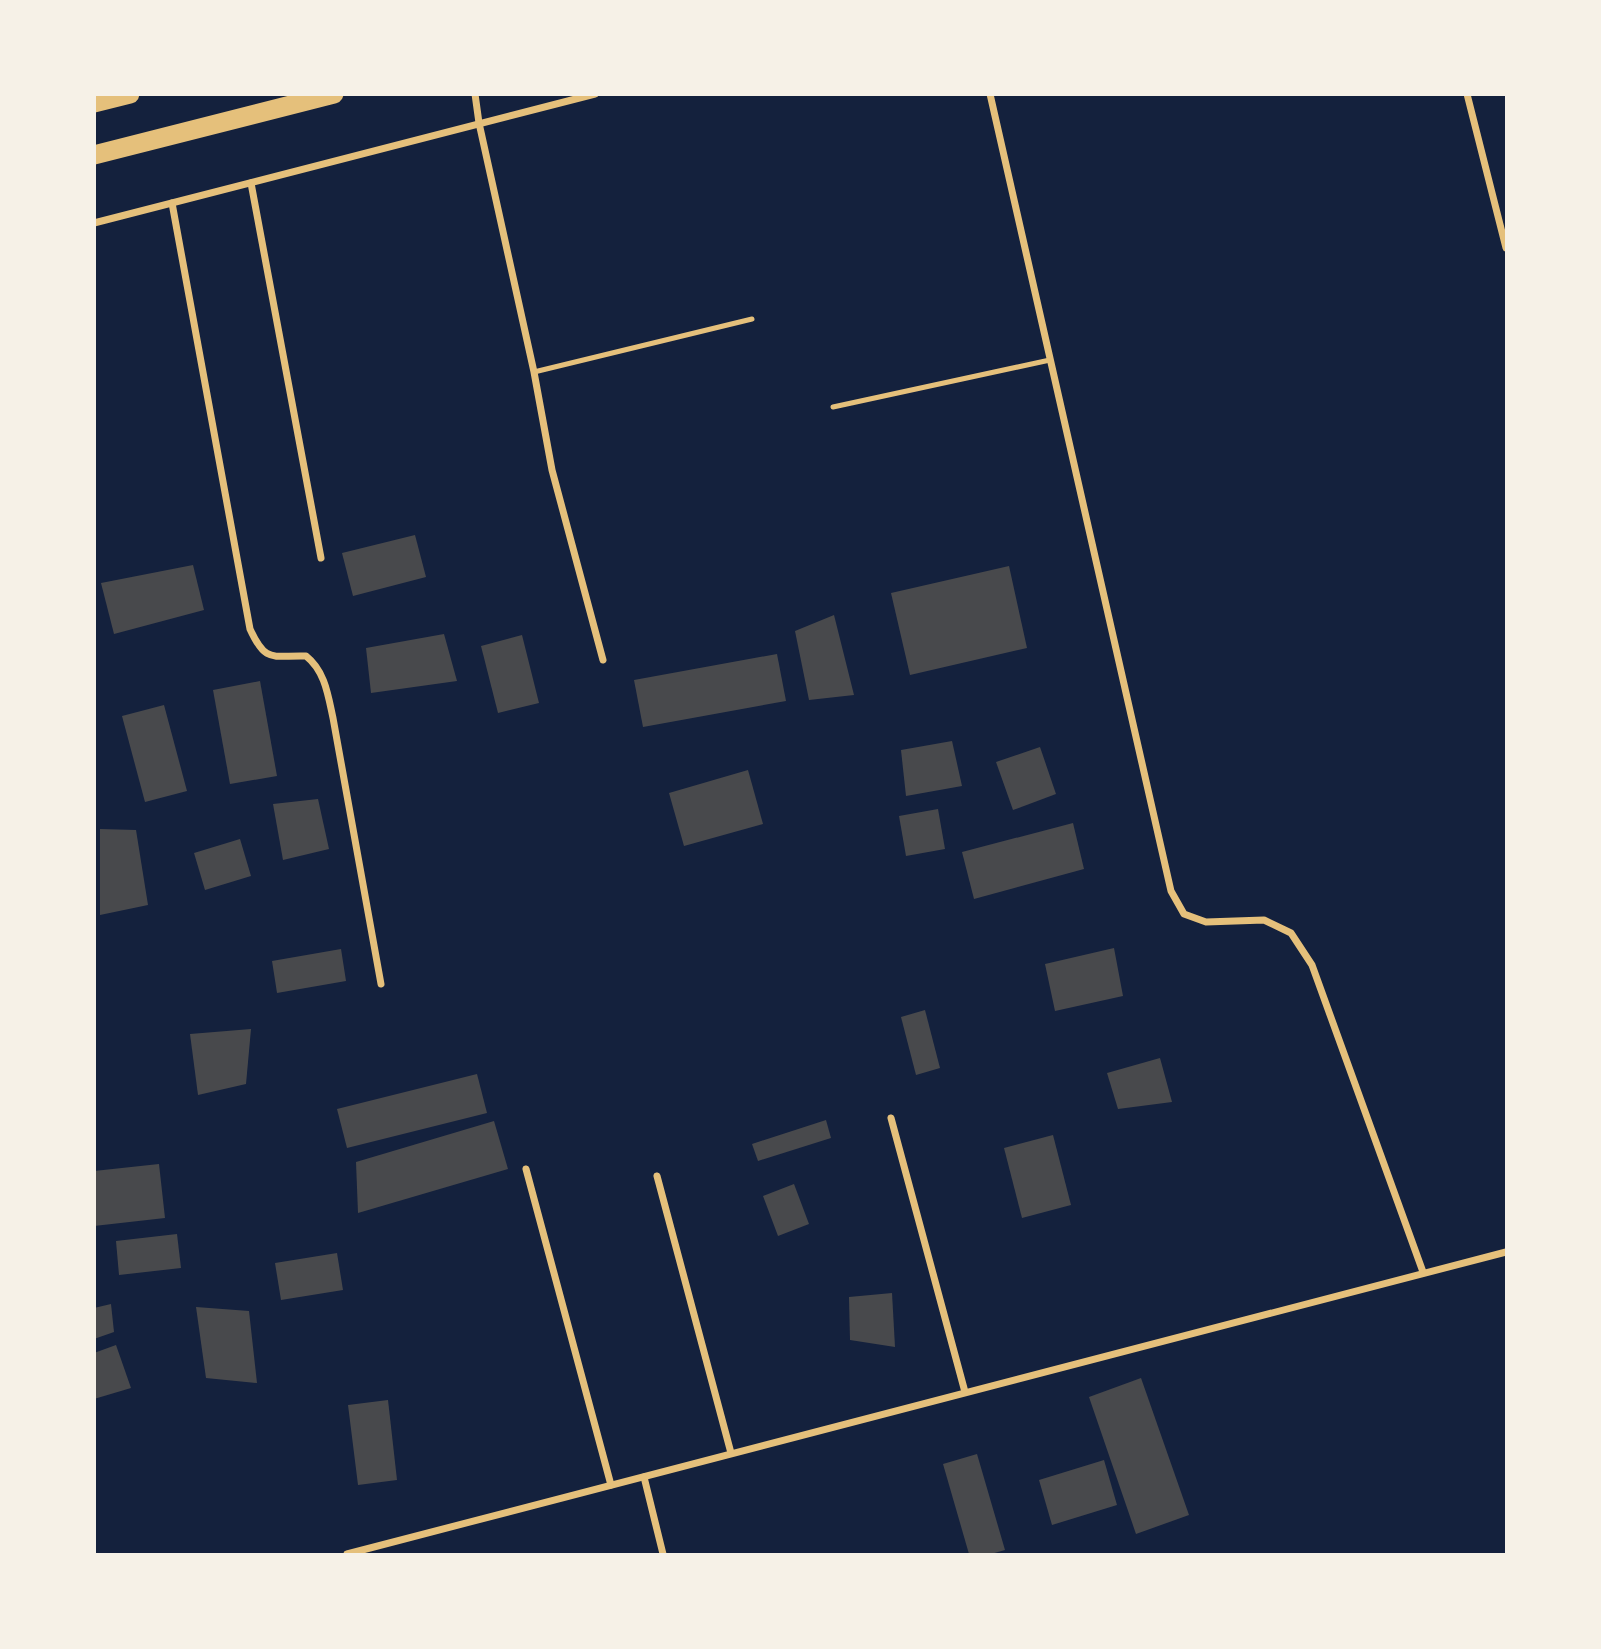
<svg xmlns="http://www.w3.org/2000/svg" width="1601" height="1649" viewBox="0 0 1601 1649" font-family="'PT Sans',sans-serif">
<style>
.building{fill:#48494c}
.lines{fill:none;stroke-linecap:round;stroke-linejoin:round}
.service{stroke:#e5c07b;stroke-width:5}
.minor{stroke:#e5c07b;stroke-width:7}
.trunk{stroke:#e5c07b;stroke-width:19}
</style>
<rect width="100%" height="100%" fill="#14213d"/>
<g class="building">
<polygon points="415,535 426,577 353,596 342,553"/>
<polygon points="193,565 204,610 114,634 101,583"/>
<polygon points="1009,566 1027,648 910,675 891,593"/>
<polygon points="834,615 854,695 809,700 795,631"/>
<polygon points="444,634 457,681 371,693 366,648"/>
<polygon points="522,635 539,703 498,713 481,646"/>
<polygon points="777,654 786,701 643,727 634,680"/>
<polygon points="260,681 277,776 230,784 213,690"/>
<polygon points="164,705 187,791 145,802 122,716"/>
<polygon points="952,741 962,786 906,796 901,750"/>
<polygon points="1040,747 1056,794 1013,810 996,762"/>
<polygon points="748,770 763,824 684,846 669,793"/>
<polygon points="318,799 329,849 283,860 273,804"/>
<polygon points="938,809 945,849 906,856 899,816"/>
<polygon points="1073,823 1084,869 974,899 962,852"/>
<polygon points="100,829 136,830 148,905 100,915"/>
<polygon points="240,839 251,876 205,890 194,853"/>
<polygon points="1114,948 1123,996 1055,1011 1045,964"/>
<polygon points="341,949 346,981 277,993 272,961"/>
<polygon points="925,1010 940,1068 916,1075 901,1017"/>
<polygon points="251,1029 246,1084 198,1095 190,1034"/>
<polygon points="1160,1058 1172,1102 1118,1109 1107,1073"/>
<polygon points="477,1074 487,1113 347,1148 337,1109"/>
<polygon points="826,1120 831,1138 758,1161 752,1144"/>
<polygon points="494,1121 508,1169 358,1213 356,1162"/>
<polygon points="1053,1135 1071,1205 1022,1218 1004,1148"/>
<polygon points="159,1164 165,1218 94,1226 94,1171"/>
<polygon points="794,1184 809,1224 778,1236 763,1196"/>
<polygon points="177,1234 181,1268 119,1275 116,1241"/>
<polygon points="337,1253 343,1290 281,1300 275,1263"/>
<polygon points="892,1293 895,1347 850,1340 849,1297"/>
<polygon points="111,1304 114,1332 94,1339 94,1308"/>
<polygon points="196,1307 249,1311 257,1383 206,1378"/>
<polygon points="116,1345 131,1388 94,1399 94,1353"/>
<polygon points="1141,1378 1189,1515 1136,1534 1089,1397"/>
<polygon points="388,1400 397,1480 358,1485 348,1405"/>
<polygon points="977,1454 1005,1550 991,1554 969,1554 943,1464"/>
<polygon points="1104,1460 1117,1505 1052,1525 1039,1480"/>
</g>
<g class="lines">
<g class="service">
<polyline points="534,372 752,319"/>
<polyline points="833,407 1050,360"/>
</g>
<g class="minor">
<polyline points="475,94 479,123 534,372 552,470 603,660"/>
<polyline points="990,94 1171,891 1184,914 1206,922 1264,920 1291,933 1312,965 1423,1272"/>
<polyline points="1467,94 1506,248"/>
<polyline points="251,183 321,558"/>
<path d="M172,203l78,426c16,35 22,26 56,27 19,15 22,39 27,62l48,266"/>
<polyline points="94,223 595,94"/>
<polyline points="891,1118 965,1392"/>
<polyline points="526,1169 611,1485"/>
<polyline points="657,1176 731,1453"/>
<polyline points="644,1477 663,1554"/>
<polyline points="347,1554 1506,1252"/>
</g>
<g class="trunk">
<polyline points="94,103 130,94"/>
<polyline points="94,155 334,94"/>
</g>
</g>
<rect width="1601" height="1649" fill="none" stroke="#f6f1e7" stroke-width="192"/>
</svg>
